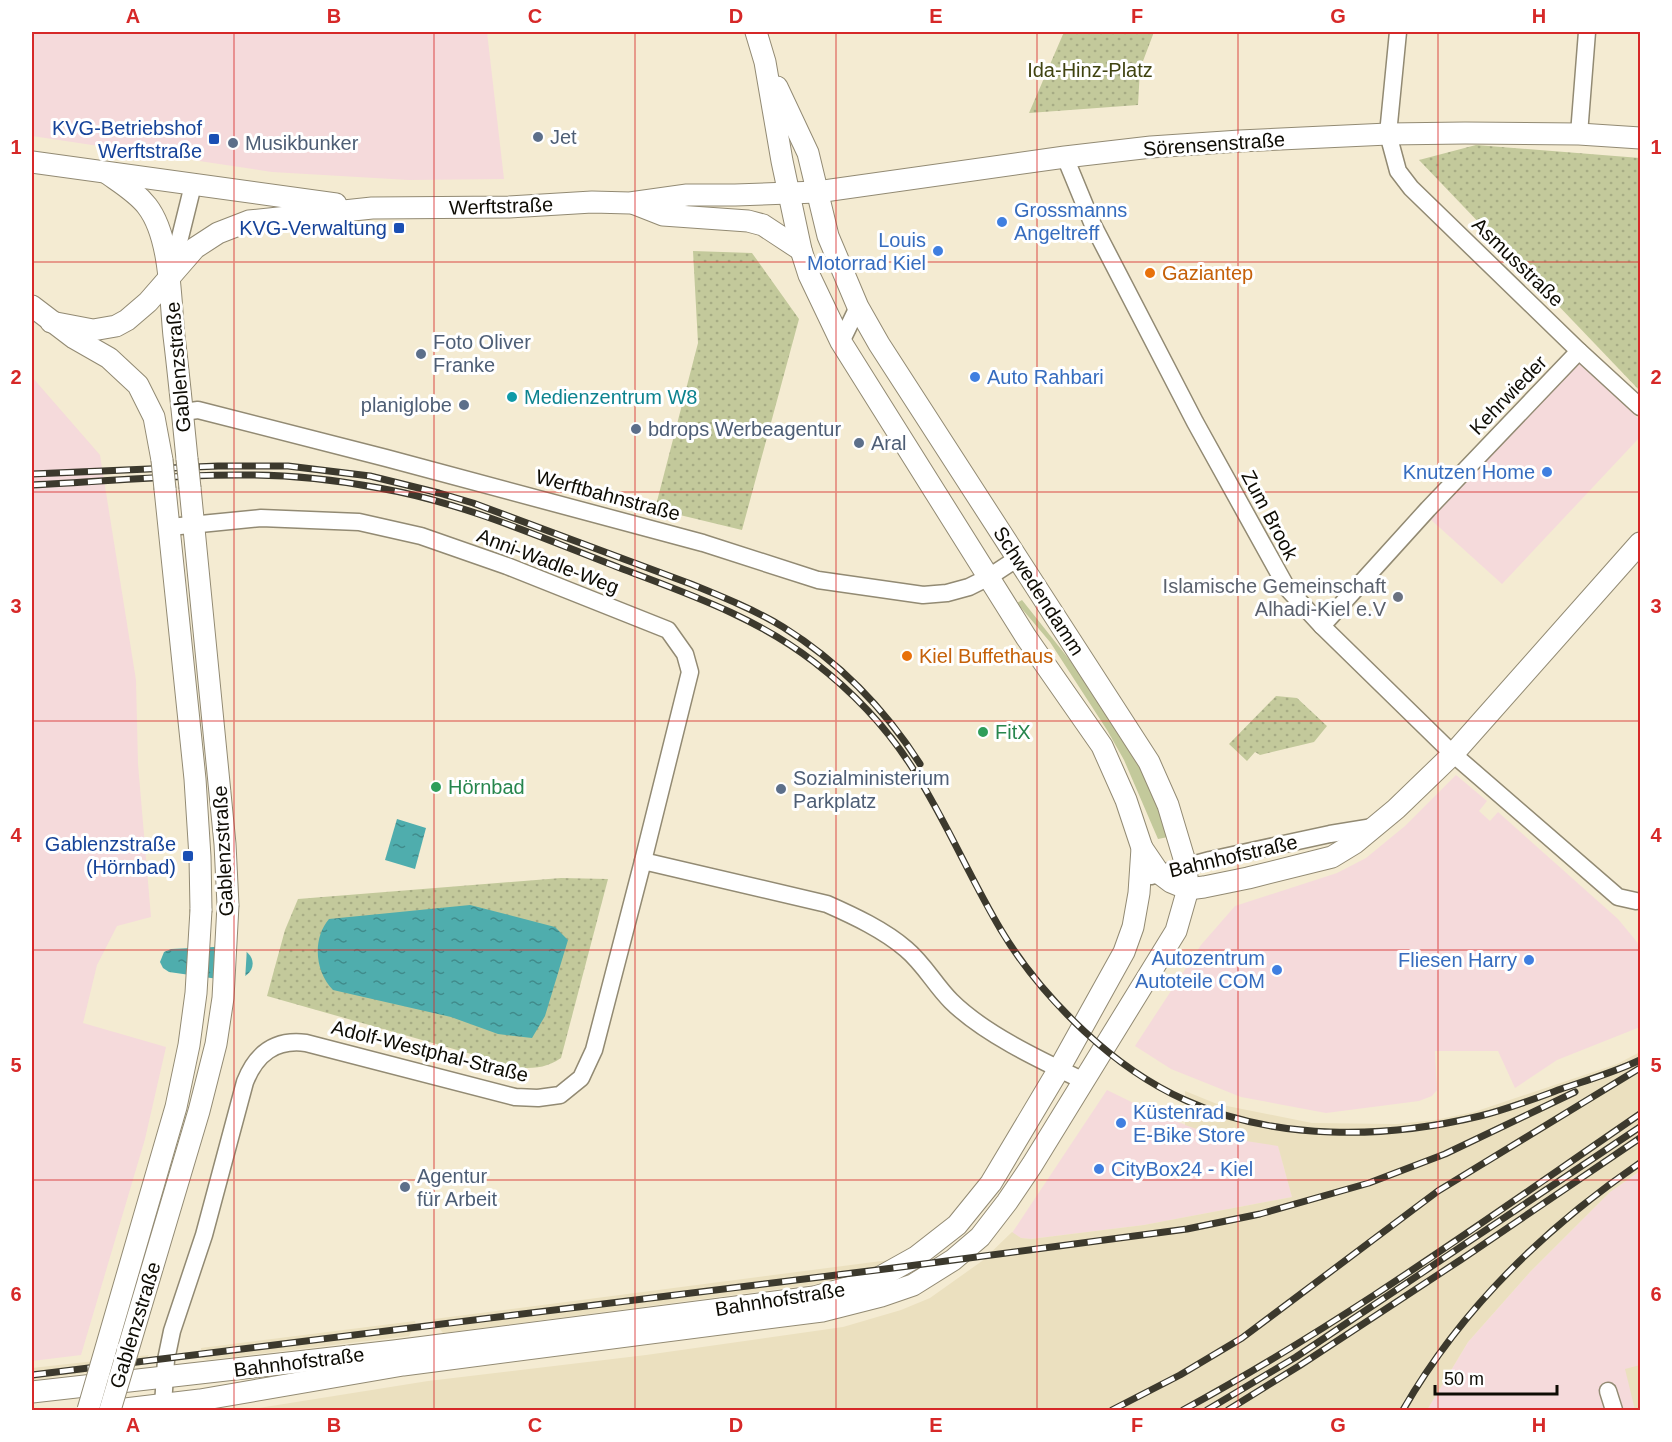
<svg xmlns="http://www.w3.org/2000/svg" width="1672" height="1442" viewBox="0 0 1672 1442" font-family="Helvetica,sans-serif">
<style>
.commercial{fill:#f5dadb}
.built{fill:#ebe0bf}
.grass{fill:#c3c99b}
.park{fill:url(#park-dots)}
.water{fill:url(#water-ripples)}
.pier{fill:#f4ebd2}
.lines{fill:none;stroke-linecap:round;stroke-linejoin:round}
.minor-casing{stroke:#928a73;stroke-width:19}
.major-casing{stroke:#928a73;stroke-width:23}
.minor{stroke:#fff;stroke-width:16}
.major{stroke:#fff;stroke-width:21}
.rail-casing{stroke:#3c392d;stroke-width:7}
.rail{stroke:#fff;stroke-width:4.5;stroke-dasharray:14;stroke-linecap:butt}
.major-bridge-casing{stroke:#928a73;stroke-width:23;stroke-linecap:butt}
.major-bridge{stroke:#fff;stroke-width:21}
.grid{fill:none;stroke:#d62828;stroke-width:1.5;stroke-opacity:0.55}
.service-dot{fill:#5c6f8a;stroke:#fff;stroke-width:2}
.transit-dot{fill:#1a4fb4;stroke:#fff;stroke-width:2}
.shop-dot{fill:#3f7fe0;stroke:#fff;stroke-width:2}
.food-dot{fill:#e8710a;stroke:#fff;stroke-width:2}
.culture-dot{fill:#0f9aa8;stroke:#fff;stroke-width:2}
.worship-dot{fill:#6b7280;stroke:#fff;stroke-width:2}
.leisure-dot{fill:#2e9e5b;stroke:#fff;stroke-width:2}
.labels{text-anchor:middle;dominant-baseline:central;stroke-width:6;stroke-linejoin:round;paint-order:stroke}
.park-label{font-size:20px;fill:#404411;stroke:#fff}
.transit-label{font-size:20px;fill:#164399;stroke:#fff;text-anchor:end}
.service-label{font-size:20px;fill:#4e5e75;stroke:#fff;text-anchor:start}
.street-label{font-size:20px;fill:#0e0c04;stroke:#fff}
.shop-label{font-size:20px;fill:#366cbe;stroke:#fff;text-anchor:start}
.food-label{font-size:20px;fill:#c56008;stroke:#fff;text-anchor:start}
.culture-label{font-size:20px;fill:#0d838f;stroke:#fff;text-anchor:start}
.worship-label{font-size:20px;fill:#5b616d;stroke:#fff;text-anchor:end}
.leisure-label{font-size:20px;fill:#27864d;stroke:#fff;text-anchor:start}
.neatline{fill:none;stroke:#d62828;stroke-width:2}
.grid-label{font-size:20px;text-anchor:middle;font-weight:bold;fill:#d62828}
</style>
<defs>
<pattern id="park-dots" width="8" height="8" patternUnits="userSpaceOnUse" patternTransform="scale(1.5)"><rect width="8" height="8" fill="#c3c99b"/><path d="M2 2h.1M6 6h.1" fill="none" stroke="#a6ab84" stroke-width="1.8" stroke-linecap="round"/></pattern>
<pattern id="water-ripples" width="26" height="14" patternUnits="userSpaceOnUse" patternTransform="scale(1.5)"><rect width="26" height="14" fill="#4fadad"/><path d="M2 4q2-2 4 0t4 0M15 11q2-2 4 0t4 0" fill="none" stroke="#408b8b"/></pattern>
</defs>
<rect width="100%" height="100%" fill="#f4ebd2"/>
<g class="commercial">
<polygon points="32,32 487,32 504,179 409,180 272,172 32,136"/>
<polygon points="1577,360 1640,420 1640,437 1502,584 1429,518"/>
<polygon points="32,377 100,455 136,680 138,764 151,917 117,926 97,965 83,1023 166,1047 145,1139 81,1355 32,1361"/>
<polygon points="1456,775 1487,801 1479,811 1490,821 1498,812 1618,919 1637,942 1640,950 1640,1027 1557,1060 1515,1088 1498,1051 1435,1051 1437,1090 1432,1096 1419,1101 1326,1113 1241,1097 1171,1069 1135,1046 1201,945 1235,906 1337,873 1366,858 1405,826"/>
<polygon points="1107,1090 1158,1115 1220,1137 1278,1145 1292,1197 1144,1225 1031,1239 1021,1238 1012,1233"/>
<polygon points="1640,1171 1640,1410 1427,1410 1468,1342 1530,1272 1610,1192"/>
</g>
<g class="built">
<polygon points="1640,1052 1640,1171 1610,1192 1530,1272 1468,1342 1427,1410 246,1410 428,1381 646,1355 843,1327 901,1310 930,1298 982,1261 1012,1232 1021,1238 1031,1239 1144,1225 1292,1197 1278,1146 1220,1137 1185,1125 1185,1091 1217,1104 1312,1123 1397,1124 1435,1120 1474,1112 1617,1064"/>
<polygon points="897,1259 878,1270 826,1283 443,1333 434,1321 434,1319"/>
<polygon points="415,1321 417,1331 411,1332 409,1336 207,1360 202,1358 201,1348"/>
<polygon points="149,1355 144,1363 139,1366 32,1380 32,1368"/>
<polygon points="1640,1365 1640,1410 1635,1410 1625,1369"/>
</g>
<polygon class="grass" points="1022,600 1072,663 1145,776 1155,796 1168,837 1158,839 1124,760 1107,730 1050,642 1017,603"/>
<g class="park">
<polygon points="1064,32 1154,32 1140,69 1138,105 1029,113"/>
<polygon points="1476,145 1640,158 1640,391 1419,160"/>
<polygon points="693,251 752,253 799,319 742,530 655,509 698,343"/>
<polygon points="1276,696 1297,698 1327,726 1314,742 1260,755 1255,752 1247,761 1229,744"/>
<path d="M561,878l47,1 -47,179c-13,9 -23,10 -40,10l-254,-72 18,-66 13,-31z"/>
</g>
<g class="water">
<polygon points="397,819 426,828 415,869 385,860"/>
<path d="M470,905l85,22 13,13 -23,76 -13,22 -34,-4 -47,-17 -118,-27c-18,-18 -21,-51 -4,-71z"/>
<path d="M235,946c25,7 23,31 -3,35l-63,-9 -6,-4 -3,-6 4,-10 7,-3z"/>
</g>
<polygon class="pier" points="235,943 247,947 245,981 233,984 213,981 216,944"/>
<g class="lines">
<defs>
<g id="minor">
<polyline points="1398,32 1388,134 1398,171 1411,188 1579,351 1640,407"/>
<polyline points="1579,134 1587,32"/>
<polyline points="1065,157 1093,225 1195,422 1287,588 1322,626 1453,754 1618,897 1636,901"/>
<polyline points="171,274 193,185"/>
<polyline points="841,342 858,307"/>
<polyline points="183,412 198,410 386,458 703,543 818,580 923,595 947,593 969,587 989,577 1018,558"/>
<polyline points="170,527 261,518 359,522 421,536 507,566 668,630 685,654 690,672 643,861"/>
<polyline points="1322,626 1428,509 1579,351"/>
<polyline points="1151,876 1210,860 1330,834 1373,827"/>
<polyline points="1608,1391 1614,1410"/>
<path d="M163,1405l3,-45 6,-29 32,-96 41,-153c11,-28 30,-43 61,-39l209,54 23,1 22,-3 21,-17 13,-28 49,-189 184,43c27,12 57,26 79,45 18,15 29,36 45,52 33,33 91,60 133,80"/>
</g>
<g id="major">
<polyline points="32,162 336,204"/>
<path d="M108,174c14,10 29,19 39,32 24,31 23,92 27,130 5,41 9,82 13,123"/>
<polyline points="635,204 663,215 748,221 763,225 801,250"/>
<polyline points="32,306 74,338 109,358 138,385 154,417 162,460"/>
<polyline points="51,322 93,330 116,326 127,320 148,302 195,248 218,233 249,221 372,208 509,207 592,202 630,203 687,195 735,195 817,192 1065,157 1151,147 1240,141 1388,134 1465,133 1579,134 1640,138"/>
<polyline points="190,488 225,844 228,905"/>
<polyline points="165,489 195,779 200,857 201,910"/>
<polyline points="1142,848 1159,873 1171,882 1188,889 1204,887 1248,878 1332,857 1355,843 1396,809 1453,754 1640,543"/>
<polyline points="32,1392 394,1351 814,1297 873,1281 916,1257 957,1225 991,1183 1059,1069 1124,952 1133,927 1139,893 1142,848 1126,800 1102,746 1026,637 841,342 809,275 801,250 782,161 765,62 756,32"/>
<polyline points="117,1410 200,1400 403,1365 822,1311 881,1296 913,1285 953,1260 980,1237 1007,1202 1032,1165 1176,931 1188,889 1186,865 1168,805 1149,762 879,344 858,307 828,236 808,153 777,87"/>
</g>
</defs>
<use href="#minor" class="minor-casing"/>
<use href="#major" class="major-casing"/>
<use href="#minor" class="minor"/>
<use href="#major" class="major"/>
<defs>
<g id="rail">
<path d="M32,474l186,-8h70l82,10 69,17 34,10 218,81c32,13 64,26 92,43 56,35 102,82 137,137"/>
<path d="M32,485c71,-3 144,-11 216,-10 44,0 88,5 131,13 83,14 163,50 241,80 68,26 136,49 194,94 39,30 75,68 101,110 32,51 55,106 86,158 22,37 51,71 83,101 30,28 63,52 101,69 90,41 200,39 295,16 28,-7 54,-17 81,-27 27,-9 54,-17 79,-29"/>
<polyline points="32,1375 901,1267 1187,1229 1260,1214 1369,1183 1445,1154 1575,1092"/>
<polyline points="1112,1410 1180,1375 1242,1338 1438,1191 1640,1068"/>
<path d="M1183,1410c159,-86 308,-194 457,-296"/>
<polyline points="1207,1410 1296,1357 1640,1127"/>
<polyline points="1228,1410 1299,1366 1462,1259 1640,1138"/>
<path d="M1403,1410c58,-101 142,-182 237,-247"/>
</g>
</defs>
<use href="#rail" class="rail-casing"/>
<use href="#rail" class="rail"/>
<defs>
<g id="major-bridge">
<polyline points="187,459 190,488"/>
<polyline points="162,460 165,489"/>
<polyline points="88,1410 176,1107 189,1045 196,993 201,910"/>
<polyline points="110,1410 199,1111 216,1044 223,998 228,905"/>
</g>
</defs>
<use href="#major-bridge" class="major-bridge-casing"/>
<use href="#major-bridge" class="major-bridge"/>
</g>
<path class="grid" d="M234,32v1378M434,32v1378M635,32v1378M836,32v1378M1037,32v1378M1238,32v1378M1438,32v1378M32,262h1608M32,492h1608M32,721h1608M32,950h1608M32,1180h1608"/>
<g class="service-dot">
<circle cx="538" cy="137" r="6"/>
<circle cx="233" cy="143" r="6"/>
<circle cx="421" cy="354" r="6"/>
<circle cx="464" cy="405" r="6"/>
<circle cx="636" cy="429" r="6"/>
<circle cx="859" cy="443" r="6"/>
<circle cx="781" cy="789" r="6"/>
<circle cx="405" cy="1187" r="6"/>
</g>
<g class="transit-dot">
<rect x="208" y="133" width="12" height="12" rx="3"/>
<rect x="393" y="222" width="12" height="12" rx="3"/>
<rect x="182" y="850" width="12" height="12" rx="3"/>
</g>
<g class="shop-dot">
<circle cx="1002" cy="222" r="6"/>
<circle cx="938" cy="251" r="6"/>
<circle cx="975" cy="377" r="6"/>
<circle cx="1547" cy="472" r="6"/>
<circle cx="1529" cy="960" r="6"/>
<circle cx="1277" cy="970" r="6"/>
<circle cx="1121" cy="1123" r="6"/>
<circle cx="1099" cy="1169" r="6"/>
</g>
<g class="food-dot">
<circle cx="1150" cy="273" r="6"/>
<circle cx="907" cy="656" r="6"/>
</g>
<circle class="culture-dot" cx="512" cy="397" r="6"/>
<circle class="worship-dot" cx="1398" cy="597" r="6"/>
<g class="leisure-dot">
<circle cx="983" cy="732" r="6"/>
<circle cx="436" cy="787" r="6"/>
</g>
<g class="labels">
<g class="park-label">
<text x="1090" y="70">Ida-Hinz-Platz</text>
</g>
<g class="transit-label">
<text x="202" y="128">KVG-Betriebshof<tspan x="202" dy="23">Werftstraße</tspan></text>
<text x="387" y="228">KVG-Verwaltung</text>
<text x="176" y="844">Gablenzstraße<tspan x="176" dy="23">(Hörnbad)</tspan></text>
</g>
<g class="service-label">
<text x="550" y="137">Jet</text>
<text x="245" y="143">Musikbunker</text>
<text x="433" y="342">Foto Oliver<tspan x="433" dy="23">Franke</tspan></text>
<text x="452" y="405" text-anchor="end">planiglobe</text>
<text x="648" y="429">bdrops Werbeagentur</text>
<text x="871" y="443">Aral</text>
<text x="793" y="778">Sozialministerium<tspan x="793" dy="23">Parkplatz</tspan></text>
<text x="417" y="1176">Agentur<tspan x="417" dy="23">für Arbeit</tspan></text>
</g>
<g class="street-label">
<text transform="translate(1214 144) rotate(-4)">Sörensenstraße</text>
<text transform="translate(501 206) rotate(-2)">Werftstraße</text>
<text transform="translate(1518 262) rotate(44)">Asmusstraße</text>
<text transform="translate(178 367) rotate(-95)">Gablenzstraße</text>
<text transform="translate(1508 395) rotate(-46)">Kehrwieder</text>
<text transform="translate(608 495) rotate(15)">Werftbahnstraße</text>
<text transform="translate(1270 515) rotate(62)">Zum Brook</text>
<text transform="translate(548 561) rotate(21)">Anni-Wadle-Weg</text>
<text transform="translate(1039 591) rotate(57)">Schwedendamm</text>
<text transform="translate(223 851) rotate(-93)">Gablenzstraße</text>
<text transform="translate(1233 856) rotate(-13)">Bahnhofstraße</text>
<text transform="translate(430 1051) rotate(14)">Adolf-Westphal-Straße</text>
<text transform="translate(780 1299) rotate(-9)">Bahnhofstraße</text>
<text transform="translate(135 1325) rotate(-73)">Gablenzstraße</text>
<text transform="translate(299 1362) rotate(-7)">Bahnhofstraße</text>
</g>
<g class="shop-label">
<text x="1014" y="210">Grossmanns<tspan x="1014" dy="23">Angeltreff</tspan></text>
<text x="926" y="240" text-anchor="end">Louis<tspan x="926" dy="23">Motorrad Kiel</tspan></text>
<text x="987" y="377">Auto Rahbari</text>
<text x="1535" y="472" text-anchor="end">Knutzen Home</text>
<text x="1265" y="958" text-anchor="end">Autozentrum<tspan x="1265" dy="23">Autoteile COM</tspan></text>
<text x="1517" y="960" text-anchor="end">Fliesen Harry</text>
<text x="1133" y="1112">Küstenrad<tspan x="1133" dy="23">E-Bike Store</tspan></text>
<text x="1111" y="1169">CityBox24 - Kiel</text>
</g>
<g class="food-label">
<text x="1162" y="273">Gaziantep</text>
<text x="919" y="656">Kiel Buffethaus</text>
</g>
<g class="culture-label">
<text x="524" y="397">Medienzentrum W8</text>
</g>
<g class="worship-label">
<text x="1386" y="586">Islamische Gemeinschaft<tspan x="1386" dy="23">Alhadi-Kiel e.V</tspan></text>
</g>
<g class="leisure-label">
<text x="995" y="732">FitX</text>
<text x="448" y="787">Hörnbad</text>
</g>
</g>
<rect width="1672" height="1442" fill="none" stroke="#ffffff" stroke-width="66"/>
<path d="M1435 1385v9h122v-9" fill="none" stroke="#0e0c04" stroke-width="3"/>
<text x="1444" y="1385" font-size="18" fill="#0e0c04" stroke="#ffffff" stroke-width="4.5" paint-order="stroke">50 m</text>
<rect x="33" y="33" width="1606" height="1376" class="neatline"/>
<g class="grid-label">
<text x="133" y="23">A</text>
<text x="334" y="23">B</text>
<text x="535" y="23">C</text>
<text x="736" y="23">D</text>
<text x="936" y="23">E</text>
<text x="1137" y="23">F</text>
<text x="1338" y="23">G</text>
<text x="1539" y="23">H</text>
<text x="16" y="154">1</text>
<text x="1656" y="154">1</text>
<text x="16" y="384">2</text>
<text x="1656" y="384">2</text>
<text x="16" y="613">3</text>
<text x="1656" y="613">3</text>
<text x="16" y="842">4</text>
<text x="1656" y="842">4</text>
<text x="16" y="1072">5</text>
<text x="1656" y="1072">5</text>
<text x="16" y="1301">6</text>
<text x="1656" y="1301">6</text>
<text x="133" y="1432">A</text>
<text x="334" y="1432">B</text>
<text x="535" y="1432">C</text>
<text x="736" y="1432">D</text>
<text x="936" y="1432">E</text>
<text x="1137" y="1432">F</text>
<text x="1338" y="1432">G</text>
<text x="1539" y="1432">H</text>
</g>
</svg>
